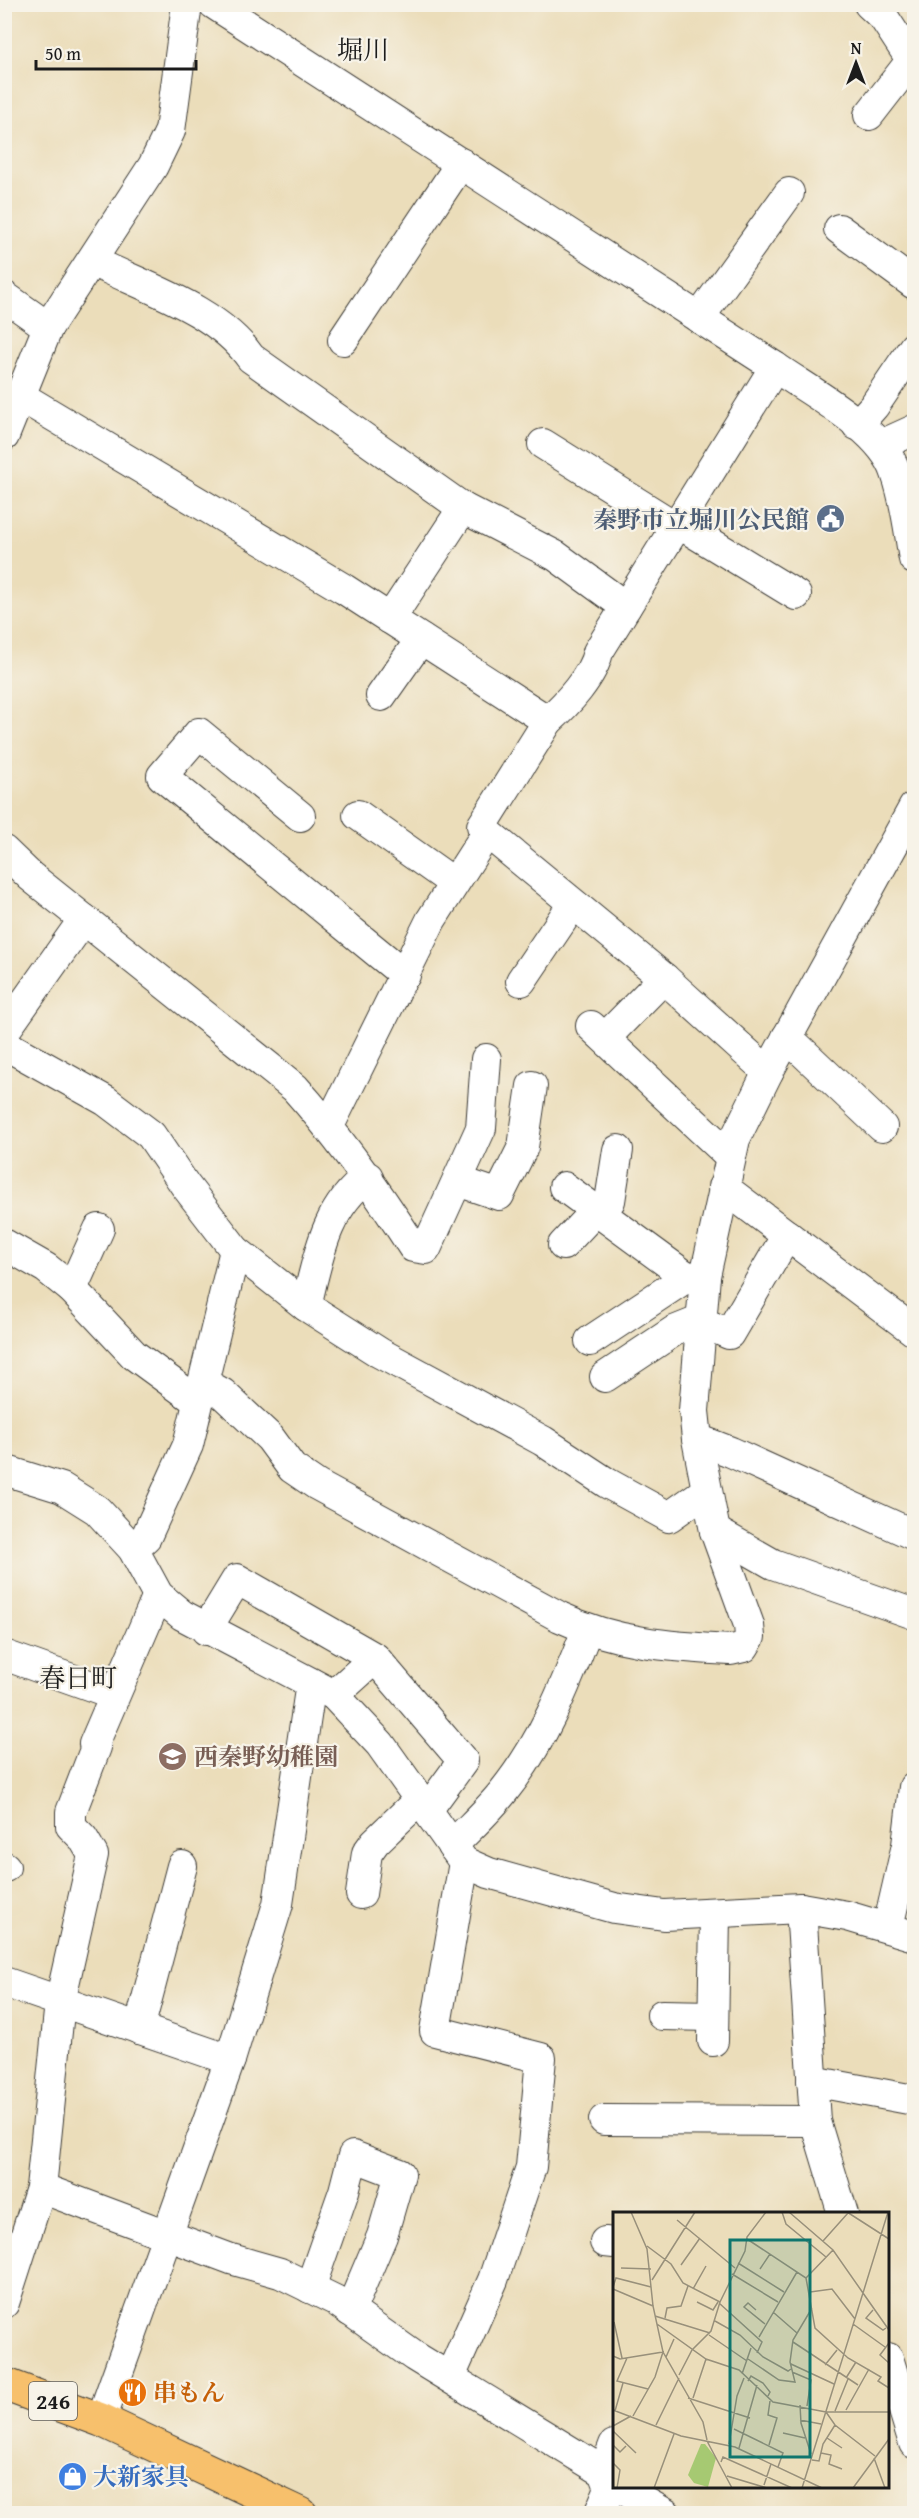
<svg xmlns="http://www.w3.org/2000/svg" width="919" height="2518" viewBox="0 0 919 2518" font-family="'Gentium Book Plus','Noto Serif JP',serif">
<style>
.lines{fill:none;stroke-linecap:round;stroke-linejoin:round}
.minor-casing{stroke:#3b3934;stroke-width:32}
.highway-casing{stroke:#3b3934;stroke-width:35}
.minor{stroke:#fff;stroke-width:30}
.highway{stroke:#f7c06c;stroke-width:33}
.labels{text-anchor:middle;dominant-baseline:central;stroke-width:4.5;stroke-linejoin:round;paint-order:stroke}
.shield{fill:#f7f3e8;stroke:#5e5c59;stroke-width:1.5}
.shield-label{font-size:22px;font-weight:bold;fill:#1c1c1c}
.service-label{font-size:24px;font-weight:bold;fill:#4e5e75;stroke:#f7f3e8;text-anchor:end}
.education-label{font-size:24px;font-weight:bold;fill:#785e54;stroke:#f7f3e8;text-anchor:start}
.food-label{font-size:24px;font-weight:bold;fill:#c56008;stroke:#f7f3e8;text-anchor:start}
.shop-label{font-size:24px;font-weight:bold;fill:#366cbe;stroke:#f7f3e8;text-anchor:start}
.neighbourhood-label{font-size:26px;fill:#1c1c1c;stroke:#f7f3e8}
.inset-road{fill:none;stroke:#98907b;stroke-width:1.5}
.view{fill:#0f766e;fill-opacity:0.15;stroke:#0f766e;stroke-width:3}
.inset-edge{fill:none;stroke:#1c1c1c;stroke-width:3}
</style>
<rect width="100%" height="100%" fill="#f7f3e8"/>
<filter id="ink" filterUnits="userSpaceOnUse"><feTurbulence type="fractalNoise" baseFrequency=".0167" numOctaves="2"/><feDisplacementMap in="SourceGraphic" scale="12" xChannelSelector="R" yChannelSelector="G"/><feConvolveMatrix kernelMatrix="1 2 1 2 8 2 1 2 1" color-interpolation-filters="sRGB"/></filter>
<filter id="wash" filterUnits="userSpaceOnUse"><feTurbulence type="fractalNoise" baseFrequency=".008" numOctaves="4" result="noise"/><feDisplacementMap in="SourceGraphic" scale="24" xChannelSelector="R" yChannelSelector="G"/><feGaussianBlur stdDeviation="1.35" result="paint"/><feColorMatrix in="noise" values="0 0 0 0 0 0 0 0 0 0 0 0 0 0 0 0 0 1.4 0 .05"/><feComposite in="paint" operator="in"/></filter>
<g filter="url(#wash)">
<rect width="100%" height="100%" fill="#ebddba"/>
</g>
<g filter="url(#ink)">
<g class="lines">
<defs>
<g id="minor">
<path d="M214,4l561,363c37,26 107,62 121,106 10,27 13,58 18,86"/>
<polyline points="869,4 884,18 914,64"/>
<polyline points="869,115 911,61"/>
<polyline points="839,229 914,284"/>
<path d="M92,261c52,26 125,48 159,97l212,150 93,48 70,51"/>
<polyline points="4,296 48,327"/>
<polyline points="699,318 789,193"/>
<polyline points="343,340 461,163"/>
<polyline points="20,396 344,589 548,721"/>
<polyline points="857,425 874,406 914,347"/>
<polyline points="4,436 48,327 153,166 170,131 187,4"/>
<polyline points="543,444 676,527"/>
<polyline points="881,445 914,430"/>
<polyline points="678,523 796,595"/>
<polyline points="390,619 463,508"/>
<polyline points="381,696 421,639"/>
<polyline points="358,815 454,883"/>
<polyline points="300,816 199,733 162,776 405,975"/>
<path d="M4,851l26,25 265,212c45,50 82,103 118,159l13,2 55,-121 5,-69"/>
<polyline points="521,981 573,904"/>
<polyline points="591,1026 730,1156"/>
<polyline points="4,1032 84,919"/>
<polyline points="787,1037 882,1127"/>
<polyline points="605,1038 664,978"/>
<polyline points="4,1044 106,1101 151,1135 185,1185 235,1250 306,1306 380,1353 543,1441 607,1483 669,1517 706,1491"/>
<path d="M768,1072l-104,-94 -175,-144 -7,-8 66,-105c19,-17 45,-45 50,-69l177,-285"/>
<polyline points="329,1126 431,920 479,845 489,834"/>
<polyline points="458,1181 499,1195 523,1147 532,1086"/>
<polyline points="564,1187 687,1277"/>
<polyline points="723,1187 914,1331"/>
<polyline points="600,1213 610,1201 618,1150"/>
<polyline points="4,1244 46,1268 72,1289 134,1355 197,1401"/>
<polyline points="563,1245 596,1210"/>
<polyline points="72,1289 99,1229"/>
<path d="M306,1306c12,-48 19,-98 62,-129"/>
<polyline points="590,1341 687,1277 705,1276"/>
<polyline points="605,1377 674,1331 699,1321 729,1334 787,1235"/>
<path d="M204,1383l18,10 48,45 22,30 25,17 243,132c55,26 111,30 171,33l13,-3 6,-10 -1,-12 -34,-94 -18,-92 -3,-28 11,-135 30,-137 33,-67 146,-265"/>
<polyline points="697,1439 731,1452 914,1535"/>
<polyline points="4,1470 62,1488 97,1510 133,1549 158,1595 182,1615 334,1695 380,1744 464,1862 489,1873 614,1908 664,1915 801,1908 847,1916 914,1936"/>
<polyline points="715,1531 773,1564 914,1614"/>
<polyline points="133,1549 146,1537 188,1445 235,1250"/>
<polyline points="206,1630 237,1579 375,1658 463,1761 428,1809"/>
<polyline points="4,1655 114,1694"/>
<polyline points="334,1695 375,1658"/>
<path d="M452,1846c17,-18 36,-35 51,-54 39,-48 62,-105 84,-162"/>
<polyline points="4,1867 5,1867"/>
<polyline points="361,1894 367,1853 375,1842 420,1799"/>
<polyline points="801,1908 815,2121 843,2214"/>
<polyline points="888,1927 907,1845 914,1787"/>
<polyline points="4,1982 230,2060"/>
<polyline points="662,2015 713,2016"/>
<polyline points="139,2029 182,1866"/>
<polyline points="713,2041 715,1913"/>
<polyline points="812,2081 914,2100"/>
<polyline points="604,2120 815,2121"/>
<polyline points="41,2188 231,2259 280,2273 335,2300 414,2356 604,2472 610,2488 599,2514"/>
<polyline points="605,2242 614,2243"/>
<polyline points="310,2288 344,2191 353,2156 400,2174 382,2236 350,2311"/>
<polyline points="4,2303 41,2188 60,2002 93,1855 83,1838 71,1826 71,1812 96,1747 94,1744 158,1595"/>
<polyline points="888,2358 914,2443"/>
<polyline points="450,2377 493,2280 531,2167 541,2058 435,2031 464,1862"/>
<polyline points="101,2420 230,2060 278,1904 311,1683"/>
<polyline points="604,2472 614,2445"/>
<polyline points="617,2486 666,2514"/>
</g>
<polyline id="highway" points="4,2384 101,2420 301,2514"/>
</defs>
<use href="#minor" class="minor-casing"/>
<use href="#highway" class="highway-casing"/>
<use href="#minor" class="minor"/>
<use href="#highway" class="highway"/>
</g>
</g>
<defs>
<symbol id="civic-disc" viewBox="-11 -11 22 22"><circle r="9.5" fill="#5c6f8a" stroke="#f7f3e8"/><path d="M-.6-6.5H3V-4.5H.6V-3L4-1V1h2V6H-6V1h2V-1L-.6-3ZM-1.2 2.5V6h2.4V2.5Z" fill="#fff"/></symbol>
<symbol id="school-disc" viewBox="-11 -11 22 22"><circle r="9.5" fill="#8d6e63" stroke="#f7f3e8"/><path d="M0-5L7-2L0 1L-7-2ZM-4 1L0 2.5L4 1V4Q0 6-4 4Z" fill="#fff"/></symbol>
<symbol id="restaurant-disc" viewBox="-11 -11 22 22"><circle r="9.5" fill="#e8710a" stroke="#f7f3e8"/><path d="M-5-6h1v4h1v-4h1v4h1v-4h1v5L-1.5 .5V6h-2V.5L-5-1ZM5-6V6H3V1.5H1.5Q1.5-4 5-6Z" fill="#fff"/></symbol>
<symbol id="shop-disc" viewBox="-11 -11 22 22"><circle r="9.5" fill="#3f7fe0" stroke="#f7f3e8"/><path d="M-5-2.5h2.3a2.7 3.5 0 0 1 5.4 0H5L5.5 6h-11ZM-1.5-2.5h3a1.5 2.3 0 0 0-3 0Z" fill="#fff"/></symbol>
</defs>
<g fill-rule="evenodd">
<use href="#civic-disc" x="814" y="502" width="33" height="33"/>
<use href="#school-disc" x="156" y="1740" width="33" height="33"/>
<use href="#restaurant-disc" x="116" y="2376" width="33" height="33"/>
<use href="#shop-disc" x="56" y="2460" width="33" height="33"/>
</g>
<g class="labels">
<rect class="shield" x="29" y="2382" width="48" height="38" rx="4.5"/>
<g class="shield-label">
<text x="53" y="2401">246</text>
</g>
<g class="service-label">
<text x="809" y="519">秦野市立堀川公民館</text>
</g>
<g class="education-label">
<text x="194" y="1756">西秦野幼稚園</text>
</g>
<g class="food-label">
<text x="153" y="2392">串もん</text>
</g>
<g class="shop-label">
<text x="93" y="2476">大新家具</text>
</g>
<g class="neighbourhood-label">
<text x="363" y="49">堀川</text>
<text x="78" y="1677">春日町</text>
</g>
</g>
<g transform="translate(613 2212)">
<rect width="276" height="276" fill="#ebddba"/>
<path d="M88,232h4l11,14 -8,29 -14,-4 -6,-8z" fill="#a6c972"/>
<path class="inset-road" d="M18,0l16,37 6,57 10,46 40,70 4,18M169,0l4,12 40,33M176,0l44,38 30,43 -61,195M234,0l42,27M275,0l-25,81 26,37M64,8l58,48M134,27l59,39 9,50 33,30 33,19 -3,4 11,7M210,29l25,-28M34,34l24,18 12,19 37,19M125,51l46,29M68,53l19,-27M8,56l30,1M147,57l10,-15M119,62l46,28M193,66l27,-28M39,68l43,-68M0,75l3,-9 35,9M0,77l40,17M80,77l13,-23M197,80l22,-3 23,30M84,90l16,8 5,-8M106,91l43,39 -5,11M143,98l-8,-7 -4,4 21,17M260,98l-7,8 17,12 3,-2M160,100l24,21M42,104l55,17M52,106l2,-10 14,-2 7,-20M102,109l25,14 23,22 25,14 3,-2M1,110l8,36M44,112l49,35 33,11 34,32 53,10h63M240,112l32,23M96,123l38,26M146,125l38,-65M180,130l65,43M276,131l-9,12 9,8M0,144l7,3 43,-7 -8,25 -22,39M53,145l8,-18M14,146l-10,23 31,8M135,147l31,21 16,2 -5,-20 3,-22 19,-32M178,152l43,20M212,153l12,-15M179,160l19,8 -4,26M129,162l9,-26M66,163l13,-25 19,-19 9,-29 25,-51 2,-14 19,-25M233,166l10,-16M135,169l3,-5 12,7 7,9 -2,4M75,186l62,20M80,186l13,-39M187,193l1,18 10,31M0,198l68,26 54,11 87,41M233,198l23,-41M2,199l8,-28M222,199l13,-32M213,200l9,13 40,31M187,208l21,4M43,213l23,-47M0,214l18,-10M121,217l49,24 -5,14M0,219l23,22M170,221l22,5M214,226l15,10M94,229l25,47M116,232l8,-48 7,-18M0,233l7,7 6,-6M156,233l8,-27 -9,-3 2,-14M126,236l18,-63M208,241l10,2 -2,9 13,5M261,246l11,30M199,248l7,1 4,-17 12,-19M108,250l2,-5 69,31M0,251l7,7 -3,18M114,264l40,12M151,273l7,-21M41,276l20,-54M240,276l36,-49"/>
<path class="view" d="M117,28h80v217h-80z"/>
<rect width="276" height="276" class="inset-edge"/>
</g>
<rect width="919" height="2518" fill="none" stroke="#f7f3e8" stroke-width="24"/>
<g transform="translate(856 63)" stroke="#f7f3e8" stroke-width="4.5" paint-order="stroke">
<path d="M0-4.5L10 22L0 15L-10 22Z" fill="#1c1c1c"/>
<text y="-9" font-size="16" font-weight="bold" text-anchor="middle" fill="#1c1c1c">N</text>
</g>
<path d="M36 60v9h160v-9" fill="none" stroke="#1c1c1c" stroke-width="3"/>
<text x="45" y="60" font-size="18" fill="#1c1c1c" stroke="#f7f3e8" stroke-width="4.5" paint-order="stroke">50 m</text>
</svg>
